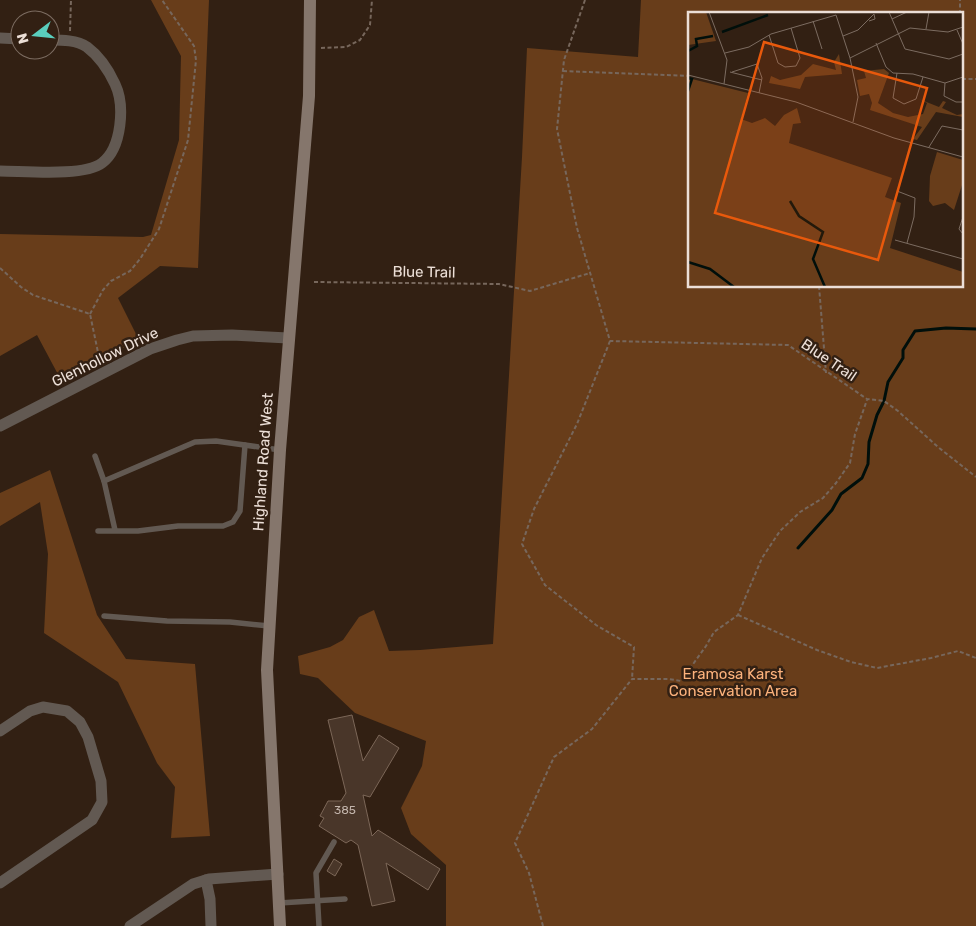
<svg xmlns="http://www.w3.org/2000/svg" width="976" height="926" viewBox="0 0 976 926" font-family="Rubik,sans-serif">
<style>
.green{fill:#683d1a;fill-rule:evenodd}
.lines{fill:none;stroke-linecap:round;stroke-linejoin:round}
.stream{stroke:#000f0b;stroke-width:3}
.building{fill:#493629;stroke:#7c6758}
.path{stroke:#77675c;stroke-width:2;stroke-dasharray:4 2.5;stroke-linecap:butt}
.lane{stroke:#625952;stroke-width:5.5}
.street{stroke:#625952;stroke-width:11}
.secondary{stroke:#85766c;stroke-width:12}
.labels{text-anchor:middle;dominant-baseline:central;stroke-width:5;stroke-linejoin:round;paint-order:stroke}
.number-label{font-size:12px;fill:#c3b5ac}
.street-label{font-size:15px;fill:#ecdfd7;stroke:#322013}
.park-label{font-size:15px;fill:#fcb27c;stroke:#322013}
.inset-river{fill:none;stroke:#000f0b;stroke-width:2.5}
.inset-road{fill:none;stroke:#7c6c61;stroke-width:1}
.view{fill:#e8590c;fill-opacity:0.15;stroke:#e8590c;stroke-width:2.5}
.inset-edge{fill:none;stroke:#ecdfd7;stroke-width:2.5}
</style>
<rect width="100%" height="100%" fill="#322013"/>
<g class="green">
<polygon points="151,0 209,0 198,268 160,266 118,298 139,340 61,380 37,335 0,356 0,234 143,237 151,235 179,140 181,56"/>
<path d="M641,0h335v926h-530v-61l-35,-31 -10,-26 21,-42 4,-25 -71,-28 -37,-35 -18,-4 -2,-18 32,-9 13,-7 16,-23 15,-7 15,41 31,-1 73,-6 29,-487 5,-109 111,9zM690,14h272v272h-272z"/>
<polygon points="50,470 97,615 126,659 195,664 210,836 171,838 175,787 157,763 118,682 44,633 48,554 40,502 0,526 0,493"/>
</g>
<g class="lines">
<polyline class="stream" points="798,548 832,510 841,494 862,478 868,464 869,442 877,415 884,401 888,382 903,358 903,350 915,331 946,328 976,329"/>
</g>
<g class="building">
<polygon points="352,715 363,761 379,735 399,748 370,797 363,795 372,836 378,830 440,869 428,890 386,863 395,901 372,906 358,845 351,840 346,843 319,826 324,818 320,816 328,801 341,801 346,793 328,720"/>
<polygon points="334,859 342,864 335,876 327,871"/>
</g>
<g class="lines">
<g class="path">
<polyline points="585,0 564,60 557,129 577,228 610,341 788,345 867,399 884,401 898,411 938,447 976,477"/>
<polyline points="960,14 960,0"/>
<polyline points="70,31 71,0"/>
<polyline points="321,48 346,47 360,40 370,25 372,0"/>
<polyline points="563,71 690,76"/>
<polyline points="962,79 976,79"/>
<polyline points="0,268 21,287 33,295 90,314 100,362"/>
<polyline points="314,282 499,284 530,291 590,273"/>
<polyline points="819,286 826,373"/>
<polyline points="90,314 103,290 111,281 130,271 140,259 159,229 188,140 196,60 194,46 162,0"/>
<polyline points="610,341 577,424 534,509 522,544 545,585 596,625 634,647 632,679"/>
<polyline points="738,615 817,650 851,662 877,668 931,658 958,651 976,658"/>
<polyline points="543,926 529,873 515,843 554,757 592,729 632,679 669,679 681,681 706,646 714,632 738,615 762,558 780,531 800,512 823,498 836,483 850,463 855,434 867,400"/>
</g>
<g class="lane">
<polyline points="95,456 104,481 115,530"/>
<polyline points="104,481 195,442 216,441 280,450"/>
<polyline points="98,531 138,531 178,526 223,526 233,522 240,511 245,445"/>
<polyline points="104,616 167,621 230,622 269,626"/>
<polyline points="279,903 345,899"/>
<polyline points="319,926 316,873 334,842"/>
</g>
<g class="street">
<polyline points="0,38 20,39"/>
<path d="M0,171c24,0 84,6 102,-8 20,-15 23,-58 13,-79 -6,-13 -16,-28 -28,-37 -10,-7 -25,-7 -37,-7"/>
<polyline points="0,426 150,349 177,340 193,336 232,335 288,338"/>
<polyline points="0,731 30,711 43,707 67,711 80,722 88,737 101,781 102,802 92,820 0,883"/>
<polyline points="206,880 210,899 211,926"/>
<polyline points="130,926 193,884 209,879 278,874"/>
</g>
<polyline class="secondary" points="280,926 267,670 280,450 309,96 310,0"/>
</g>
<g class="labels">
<g class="number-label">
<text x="345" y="810">385</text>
</g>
<g class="street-label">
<text transform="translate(424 272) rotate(1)">Blue Trail</text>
<text transform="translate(105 357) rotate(-26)">Glenhollow Drive</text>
<text transform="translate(829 360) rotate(34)">Blue Trail</text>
<text transform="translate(263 462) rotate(-86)">Highland Road West</text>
</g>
<g class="park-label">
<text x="733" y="674">Eramosa Karst<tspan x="733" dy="17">Conservation Area</tspan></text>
</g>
</g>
<g transform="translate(688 12)">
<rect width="275" height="275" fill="#322013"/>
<path d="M0,0h18l10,29 -28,4zM151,42l3,20 -37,3 -5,12 -31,-6 2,-7 9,4 21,-5 12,-11 23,6 -2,-8zM196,57l5,4 -11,30 15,10 15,4 15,-3 4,-11 -8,-4 20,8 4,-6 3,1 -4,6 15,7 6,-1v3l-27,-5 -19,28 -4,-1 9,-12 -52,-17 2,-7 -3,-9 -9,2 -3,-16 9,-2 -2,-7zM0,66l60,15 -7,26 11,4 13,-5 10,8 9,-11 13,-7 4,15 -8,1 -4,19 103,35 -7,19 16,6 -11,45 73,24v15h-275zM249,140l26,8v22l-9,28 -9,-7 -12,3 -4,-5 1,-25z" fill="#683d1a"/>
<path class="inset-river" d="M34,20l46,-17M0,39l9,-5 -1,-7 17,-3M0,66l4,1 -4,12M102,189l9,15 24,16 -10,27 12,28M0,250l22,7 24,18"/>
<path class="inset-road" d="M21,0l18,48 -3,24M201,0l16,37 44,10 14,-5M204,7l15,-7M125,9l9,28M238,17l3,-17M269,18l6,14M81,23l9,28 7,4 11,-1 4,-8 -9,-30M155,24l15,-6 16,-16 1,5 -6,2M188,31l10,24 7,6 20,1 32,9 18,-6M37,41l24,-6 22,-13 65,-19 14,43 8,39 -5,25M162,46l60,-30 38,4 15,-5M42,60l32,8M44,60l25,-8 5,14 -3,15M209,61l-4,25 11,6 12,-5 7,-22M0,63l108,27 98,36 69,19M257,71l-1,13 12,6h7M241,135l13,-21 21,4M209,179l18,7 -1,19 -7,26M275,205l-4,12 4,5M207,228l68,19"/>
<path class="view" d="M76,30l163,46 -49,172 -163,-47z"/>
<rect width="275" height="275" class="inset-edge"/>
</g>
<g transform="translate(35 35) rotate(254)"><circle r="24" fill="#322013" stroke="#7c6c61"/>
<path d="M0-4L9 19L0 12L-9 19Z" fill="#5acebd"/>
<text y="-8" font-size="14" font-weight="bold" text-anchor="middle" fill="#ecdfd7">N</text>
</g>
</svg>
